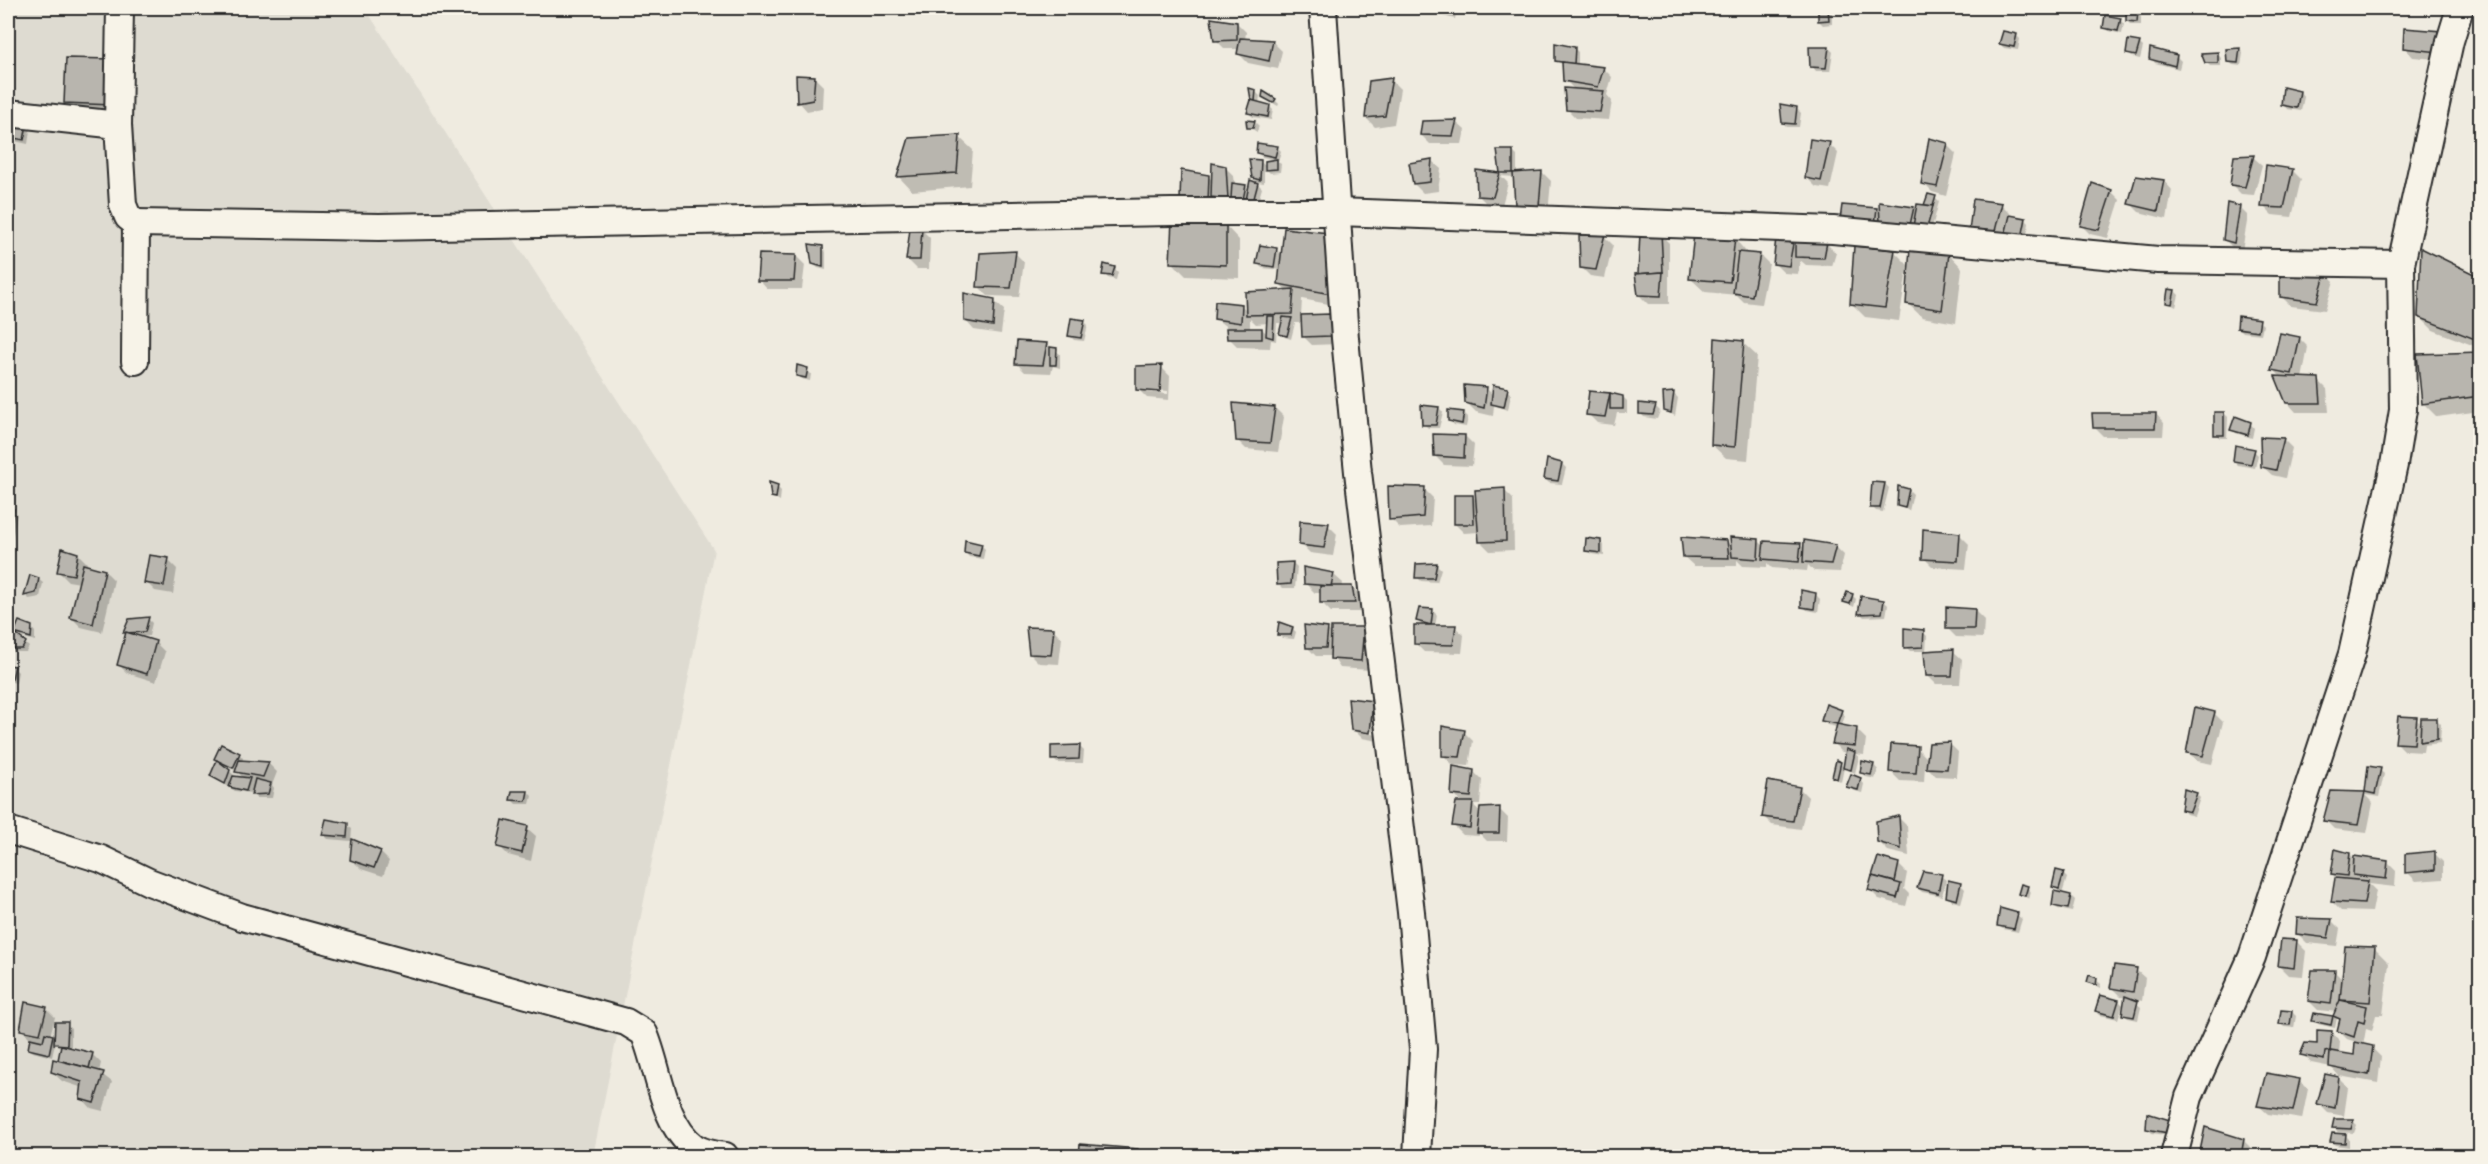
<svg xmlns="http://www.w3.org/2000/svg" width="2488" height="1164" viewBox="0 0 2488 1164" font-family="'Patrick Hand',sans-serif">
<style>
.built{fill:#dedbd1}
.shadow{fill:#0003;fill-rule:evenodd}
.building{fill:#b8b5ae;stroke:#2b2b2b;stroke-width:1.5}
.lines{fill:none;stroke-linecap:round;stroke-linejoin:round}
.minor-casing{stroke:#2b2b2b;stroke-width:30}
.minor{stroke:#f7f3e8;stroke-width:26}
</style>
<rect width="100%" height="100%" fill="#efebe0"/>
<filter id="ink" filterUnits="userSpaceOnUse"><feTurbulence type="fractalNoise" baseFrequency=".0167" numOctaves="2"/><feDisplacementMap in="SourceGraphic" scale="12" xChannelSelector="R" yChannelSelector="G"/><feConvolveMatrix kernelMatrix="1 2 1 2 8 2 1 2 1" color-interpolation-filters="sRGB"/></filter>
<g filter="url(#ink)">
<polygon class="built" points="8,8 365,8 714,550 593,1156 8,1156"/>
<g class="shadow">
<polygon points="1405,8 1424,8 1424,11"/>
<polygon points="1428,8 1457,8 1455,19 1435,14"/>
<polygon points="1820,8 1832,8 1832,24 1823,25 1819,21"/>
<polygon points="2137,13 2141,17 2141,25 2131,25 2127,21"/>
<polygon points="2120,20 2124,24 2122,34 2109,31 2105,27"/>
<polygon points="1237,23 1246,32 1245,40 1273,42 1282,51 1278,69 1248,63 1239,54 1240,49 1225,49 1216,40"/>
<polygon points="2405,29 2447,60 2413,57 2404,47"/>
<polygon points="2016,35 2020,39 2018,50 2004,48 2000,44"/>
<polygon points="2139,43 2143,47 2140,59 2132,57 2128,53"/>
<polygon points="1574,48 1578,52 1578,66 1604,69 1612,77 1607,95 1612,101 1609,120 1576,118 1567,109 1575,90 1565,80 1564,65 1556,60"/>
<polygon points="1829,48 1833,52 1830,71 1816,71 1812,66"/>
<polygon points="2239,49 2243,53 2241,66 2233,65 2228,61"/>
<polygon points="2217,53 2221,58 2221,66 2210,66 2206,62"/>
<polygon points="2177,57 2181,61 2179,69 2155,63 2151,58"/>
<polygon points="68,60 126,118 79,116 65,103"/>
<polygon points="814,77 823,86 822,108 807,111 799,102"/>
<polygon points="1391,80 1400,89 1394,124 1375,127 1366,118"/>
<polygon points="1255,91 1260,96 1259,103 1269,106 1273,110 1271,120 1253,117 1249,113"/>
<polygon points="2300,92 2304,97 2301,111 2287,109 2283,104"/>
<polygon points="1263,97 1275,100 1279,104 1278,106"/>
<polygon points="1797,109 1801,113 1799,127 1787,127 1783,123"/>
<polygon points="1248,122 1255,122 1259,126 1257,132 1249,127"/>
<polygon points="1456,122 1465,130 1462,144 1430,144 1421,135"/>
<polygon points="8,125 26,126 30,130 28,144 10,140 8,138"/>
<polygon points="959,137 973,150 970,186 912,191 899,177 911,139"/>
<polygon points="1829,144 1838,153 1830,189 1816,187 1807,178"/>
<polygon points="1947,145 1956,154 1946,196 1932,192 1923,183"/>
<polygon points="1277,147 1281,151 1278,162 1281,164 1280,172 1270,173 1264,167 1264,183 1257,182 1253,178 1260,161 1266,167 1266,162 1277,160 1262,157 1258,153"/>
<polygon points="1513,152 1517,156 1517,175 1542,172 1551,181 1548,214 1526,213 1516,204 1515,177 1501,176 1508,183 1502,205 1487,204 1478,195 1478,171 1504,175 1501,172"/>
<polygon points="2253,157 2262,165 2254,195 2241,194 2232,185"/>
<polygon points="1432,161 1441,169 1438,191 1423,193 1414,184"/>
<path d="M1225,167l9,9 1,9 11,1 4,4 8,-6 4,4 -5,17 -66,4 17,-33 5,5zM1219,196l17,2 -1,3 -16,-2z"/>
<polygon points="2292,170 2301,179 2292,217 2272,215 2263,206"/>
<polygon points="2164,181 2172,190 2167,219 2139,212 2130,203"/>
<polygon points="2111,191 2120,200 2108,238 2090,234 2081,225"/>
<polygon points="1935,198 1939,202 1931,231 1850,229 1876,209 1881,214 1914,208 1917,212"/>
<polygon points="2001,204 2010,213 2009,216 2025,219 2029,223 2026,241 1979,239"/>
<polygon points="2239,207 2248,216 2242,251 2234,249 2225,240"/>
<polygon points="1226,226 1239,240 1239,278 1186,276 1172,262"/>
<polygon points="921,229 930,238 929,269 917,269 908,260"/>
<path d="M1285,230l59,77 -42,-8 -1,18 29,-1 9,8v20l-27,1 -9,-9v-13h-8l-4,16 -6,-2 -4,-4 2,-10h-6l-1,18 -5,-1 -1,8 -32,-1 -9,-9 -1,-10 -12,-9 26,-13 5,5 40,-20 -8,-8 2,-13 -19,-2 -4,-4 19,-14 5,5zM1250,318l6,6 12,-1v12l-6,-6h-12z"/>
<polygon points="1660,234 1669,243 1669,304 1648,304 1639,295 1640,275"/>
<polygon points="1604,236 1613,245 1605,278 1590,276 1581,267"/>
<polygon points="1734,238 1748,254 1760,255 1769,264 1761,304 1744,302 1737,295 1705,292 1691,279"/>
<polygon points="1797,240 1827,244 1836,253 1832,266 1806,265 1800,260 1798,274 1784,273 1775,264 1792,245 1797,250"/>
<polygon points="822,247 826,252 826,270 818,268 813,264"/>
<polygon points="2423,250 2480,279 2480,348 2433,330 2419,316"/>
<polygon points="1894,251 1908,265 1899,321 1865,317 1852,304"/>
<polygon points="1015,253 1024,262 1019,297 988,296 979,287"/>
<polygon points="1949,254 1962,268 1956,323 1922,317 1908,304"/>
<polygon points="796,256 805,265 802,289 767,289 759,280"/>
<polygon points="1114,268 1118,272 1116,280 1108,278 1104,274"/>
<polygon points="2325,272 2334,281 2325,310 2291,306 2282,297"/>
<polygon points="2175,291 2179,295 2176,307 2167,302"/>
<polygon points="994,301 1004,310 1001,334 974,330 965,320"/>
<polygon points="1084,321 1088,325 1084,341 1074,340 1070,336"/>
<polygon points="2259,321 2263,325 2261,334 2243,332 2239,328"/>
<polygon points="2299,338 2308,347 2302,379 2318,380 2327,389 2329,412 2296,412 2287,402 2282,378 2273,369"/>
<polygon points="1743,343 1757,356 1748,460 1726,458 1712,445"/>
<polygon points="1047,344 1060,354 1060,368 1053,366 1051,373 1025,372 1016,363"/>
<polygon points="2480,353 2480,411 2437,417 2424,404 2419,355"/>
<path d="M1161,367l9,9 -1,24 -22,-2 -9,-9zM1145,389l23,2v3l-23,-2z"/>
<polygon points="807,370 811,374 810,381 802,379 798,375"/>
<polygon points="1486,388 1493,395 1507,390 1511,394 1508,410 1494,405 1493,416 1476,412 1467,403"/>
<polygon points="1590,392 1623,397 1627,401 1627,413 1617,413 1614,425 1597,423 1588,414"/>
<polygon points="1674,394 1678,398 1675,416 1666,411"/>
<polygon points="1641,404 1656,407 1660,411 1657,419 1644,417 1640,413"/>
<polygon points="1275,408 1284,417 1278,452 1246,449 1237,440"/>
<polygon points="1439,408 1443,412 1439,428 1428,428 1424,424"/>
<polygon points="1464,413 1468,417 1466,427 1454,425 1450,420"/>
<polygon points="2224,413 2228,417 2227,438 2220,438 2216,434"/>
<polygon points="2156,414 2164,423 2163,436 2103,436 2094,427"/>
<polygon points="2250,423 2254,428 2252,438 2236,433 2232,429"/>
<polygon points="1465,436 1474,445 1472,466 1444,465 1435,456"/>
<polygon points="2283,439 2292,448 2285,478 2272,475 2262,466"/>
<polygon points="2254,451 2258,455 2255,468 2238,465 2234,461"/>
<polygon points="1562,464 1566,468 1562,484 1549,483 1545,479"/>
<polygon points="1885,484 1889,488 1883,512 1876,511 1872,507"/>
<polygon points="777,487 781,491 780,501 772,496"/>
<polygon points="1424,489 1433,498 1431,526 1400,528 1391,519"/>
<polygon points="1504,490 1513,499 1514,550 1490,551 1481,542 1480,532 1464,533 1455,524 1472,496 1478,502"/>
<polygon points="1909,490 1913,494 1909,511 1899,505"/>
<polygon points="8,509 17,514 12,540 8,540"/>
<polygon points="1328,525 1337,534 1333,556 1310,553 1301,544"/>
<polygon points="1960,535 1969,544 1966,569 1933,567 1924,558"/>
<polygon points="1600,541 1604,545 1604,556 1591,554 1587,550"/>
<polygon points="1727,541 1733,547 1759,541 1765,547 1800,544 1805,550 1835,546 1844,555 1840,572 1814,571 1808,565 1807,571 1772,568 1767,563 1767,567 1743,566 1737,560 1737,566 1694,566 1684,557"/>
<polygon points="981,545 985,549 983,559 969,557 965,552"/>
<polygon points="78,554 87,563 86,567 105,571 114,580 102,632 81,627 72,618 80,583 68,581 59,572"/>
<polygon points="168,560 177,569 173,594 155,591 146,582"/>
<polygon points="1293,563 1297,567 1295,588 1282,588 1278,584"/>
<polygon points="1418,565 1437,565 1441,569 1437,582 1421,581 1417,577"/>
<polygon points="1305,569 1334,575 1343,583 1342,587 1352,587 1361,596 1363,612 1331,612 1322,603 1322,593 1315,593 1306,584"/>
<polygon points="38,579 43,583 40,597 29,599 26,595"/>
<polygon points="1816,595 1820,599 1818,612 1807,610 1803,606"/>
<polygon points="1852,595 1856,599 1854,607 1845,602"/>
<polygon points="1862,598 1884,601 1888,605 1886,616 1864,617 1860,613"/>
<polygon points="1433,611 1437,615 1435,626 1455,627 1464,635 1462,653 1424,652 1415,643 1423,626 1418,621"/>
<polygon points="1975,611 1984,620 1983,638 1956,637 1947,628"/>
<polygon points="8,619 19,626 31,627 35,632 35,641 15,635 29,647 26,652 13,652 9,648 11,643 8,643"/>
<polygon points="148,619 152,623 149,636 136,637 156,643 165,652 156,682 127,673 118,664 127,635 125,633"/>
<polygon points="1292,628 1296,632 1294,639 1282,638 1278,634"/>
<polygon points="1332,628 1364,629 1373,638 1370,670 1340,668 1332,656 1316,656 1307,647 1327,629 1332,634"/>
<polygon points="1053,629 1062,638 1059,664 1039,663 1030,654"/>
<polygon points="1923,632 1927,636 1926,652 1953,651 1962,659 1960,684 1936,684 1927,675 1925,651 1910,651 1906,647"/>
<polygon points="8,667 14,668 18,672 16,683 8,681"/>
<path d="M1373,703l9,9 -4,29 -16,-3 -9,-9zM1359,729l18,3v3l-18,-3z"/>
<polygon points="1841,711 1845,716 1841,727 1857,730 1866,739 1864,755 1855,754 1859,757 1855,773 1845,768 1847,753 1842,752 1833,743 1837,727 1827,725 1823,721"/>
<polygon points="2214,713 2223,722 2212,764 2197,761 2188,752"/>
<polygon points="2416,719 2422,725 2437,720 2441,724 2440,743 2424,745 2423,752 2405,751 2396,742"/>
<polygon points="1464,732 1473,741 1469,766 1453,765 1444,756"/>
<polygon points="1949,743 1958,752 1956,777 1936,776 1925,765 1924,782 1900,781 1891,772 1917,748 1928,759"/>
<polygon points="1080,747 1084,751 1083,763 1057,763 1053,759"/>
<path d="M239,754l4,4 -1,4 26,1 9,9 -5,13 2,3 -2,10h-16l-5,-5 -16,-2 -23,-15 6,-15zM224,766l12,4 8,9 -11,-2 1,-2z"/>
<polygon points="1840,763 1844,768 1841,782 1834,776"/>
<polygon points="1874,765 1878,770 1875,779 1866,777 1861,773"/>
<polygon points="2369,768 2380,770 2384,774 2379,797 2365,795 2373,803 2367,833 2334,829 2325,820 2332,793 2366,794"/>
<polygon points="1473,771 1482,780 1480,805 1473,805 1481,812 1499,809 1508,818 1507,841 1487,841 1479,833 1479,836 1463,835 1454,826 1462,803 1453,794"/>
<polygon points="1860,779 1864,784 1862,793 1852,790 1848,786"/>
<polygon points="1799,788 1808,797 1801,829 1772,825 1763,816"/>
<polygon points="514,792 528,792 532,796 530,804 516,804 512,800"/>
<polygon points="2196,794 2200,798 2194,816 2186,814 2182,809"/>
<polygon points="1898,817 1907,826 1909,856 1888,851 1879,842"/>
<polygon points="347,825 352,829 351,841 328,839 324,835"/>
<polygon points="527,828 536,836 531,861 508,855 499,846"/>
<polygon points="380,852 389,861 383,876 361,869 352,860"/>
<polygon points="2434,853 2443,862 2443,879 2416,881 2407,872"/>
<polygon points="2350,854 2355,860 2387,862 2396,871 2395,887 2369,884 2376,891 2372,912 2341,911 2332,902 2336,878 2332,874"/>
<polygon points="1879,859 1898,864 1907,873 1904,889 1909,894 1906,906 1879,899 1870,890"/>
<polygon points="2063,874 2067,878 2062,894 2071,896 2075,900 2072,912 2058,909 2054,905 2061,894 2054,886"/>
<polygon points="1941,876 1946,880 1942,896 1922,892 1918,888"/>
<polygon points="1961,885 1965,889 1961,903 1952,901 1948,896"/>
<polygon points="2027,887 2031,892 2029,899 2020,894"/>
<polygon points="2017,915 2022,919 2018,932 2003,929 1998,925"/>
<polygon points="2331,920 2340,929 2337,946 2307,943 2298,934"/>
<polygon points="2297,942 2306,951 2303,976 2288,975 2279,966"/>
<polygon points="2375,949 2389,963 2383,1015 2376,1015 2372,1031 2366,1029 2363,1046 2372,1048 2381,1057 2378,1083 2339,1076 2331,1067 2311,1063 2302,1054 2319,1045 2331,1032 2340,1041 2339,1054 2355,1056 2356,1042 2347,1039 2338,1030 2341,1022 2337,1018 2335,1028 2318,1024 2314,1020 2315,1015 2334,1018 2337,1012 2318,1010 2309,1001 2334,971 2343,980"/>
<polygon points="2136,970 2145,978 2142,1001 2130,998 2141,1007 2138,1020 2128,1018 2124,1014 2126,998 2121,997 2112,988"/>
<polygon points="2096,980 2101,984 2100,988 2089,982"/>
<polygon points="2101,997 2119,1001 2123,1005 2118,1019 2100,1015 2096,1011"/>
<polygon points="46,1008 55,1017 50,1036 56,1039 67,1024 71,1028 71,1049 92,1054 101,1063 99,1072 112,1082 103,1111 91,1108 82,1098 83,1088 62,1081 52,1072 59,1061 62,1048 55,1044 52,1057 33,1052 29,1048 31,1039 21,1029"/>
<polygon points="2292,1012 2296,1016 2294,1028 2284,1027 2280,1023"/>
<polygon points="2339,1079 2348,1088 2344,1116 2328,1113 2319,1104"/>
<polygon points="2299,1080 2308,1089 2302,1119 2268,1114 2259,1106"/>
<polygon points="2353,1121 2357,1125 2354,1133 2338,1132 2334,1128"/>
<polygon points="2169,1122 2172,1136 2152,1133 2148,1129"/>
<polygon points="2206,1129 2243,1140 2252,1149 2251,1156 2200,1156"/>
<polygon points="2345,1135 2349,1139 2349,1147 2335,1145 2331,1141"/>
<polygon points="1081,1146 1138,1150 1144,1156 1080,1156"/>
</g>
<g class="building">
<polygon points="1818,8 1828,8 1829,20 1818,21"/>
<polygon points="2126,10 2138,11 2137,22 2126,21"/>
<polygon points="2105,15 2121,18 2118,31 2103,28"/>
<polygon points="1211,18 1237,22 1237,40 1214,41"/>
<polygon points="2404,28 2442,31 2439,52 2403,48"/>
<polygon points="2003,31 2017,34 2014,47 1999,44"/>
<polygon points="1240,38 1273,40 1269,61 1237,54"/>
<polygon points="2128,40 2140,42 2136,56 2126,54"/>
<polygon points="1555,43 1575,47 1574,64 1555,61"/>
<polygon points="1809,47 1829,47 1826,68 1810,67"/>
<polygon points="2150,48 2177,55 2175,66 2149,59"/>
<polygon points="2240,48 2238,63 2227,62 2226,49"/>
<polygon points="2218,52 2218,63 2205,63 2201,53"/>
<polygon points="66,58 112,59 113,105 64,103"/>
<polygon points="1562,62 1604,67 1598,87 1563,81"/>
<polygon points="796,75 815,76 813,100 797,103"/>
<polygon points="1392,78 1385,116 1365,118 1369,81"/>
<polygon points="2283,87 2300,91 2297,108 2281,105"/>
<polygon points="1249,88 1256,90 1255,101 1251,100"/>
<polygon points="1564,88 1604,91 1600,112 1566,110"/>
<polygon points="1263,91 1276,99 1273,103 1262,97"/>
<polygon points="1251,100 1270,105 1268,117 1247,113"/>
<polygon points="1780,104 1797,107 1795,124 1782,123"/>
<polygon points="1246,120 1255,121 1253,128 1247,128"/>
<polygon points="1457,120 1453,136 1420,135 1422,121"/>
<polygon points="8,125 27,125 24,140 8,137"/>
<polygon points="960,135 957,173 897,177 909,138"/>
<polygon points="1929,138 1948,143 1937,187 1921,184"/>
<polygon points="1810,139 1830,142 1821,181 1805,178"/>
<polygon points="1257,143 1278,146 1275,157 1256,153"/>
<polygon points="1497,150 1513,150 1513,173 1500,173"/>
<polygon points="2254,155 2245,187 2230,185 2234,156"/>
<polygon points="1249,159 1261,160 1260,180 1252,178"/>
<polygon points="1277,159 1277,169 1265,170 1265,161"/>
<polygon points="1432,159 1430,182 1413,184 1409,163"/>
<polygon points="1212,163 1226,166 1228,199 1211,197"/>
<polygon points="2266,165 2293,169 2284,208 2261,207"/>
<polygon points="1181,170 1209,175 1208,203 1180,200"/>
<polygon points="1476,170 1500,173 1493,197 1477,196"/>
<polygon points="1542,171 1539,206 1515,205 1513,173"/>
<polygon points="2136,176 2164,180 2158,211 2128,204"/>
<polygon points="1250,180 1258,183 1253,202 1246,200"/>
<polygon points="1232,183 1246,185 1243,200 1231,198"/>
<polygon points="2092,183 2112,190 2099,230 2080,226"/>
<polygon points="1928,194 1936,196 1933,206 1924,205"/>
<polygon points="1973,199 2002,203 1994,235 1969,231"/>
<polygon points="1879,202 1914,207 1910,225 1880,222"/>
<polygon points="2227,203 2240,206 2234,243 2223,240"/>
<polygon points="1917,204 1933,206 1927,228 1913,226"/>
<polygon points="1842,205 1877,208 1875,224 1840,220"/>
<polygon points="2010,215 2026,218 2022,238 2005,235"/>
<polygon points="1172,219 1226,225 1226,265 1170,263"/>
<polygon points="922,228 920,260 906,260 910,229"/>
<polygon points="1284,228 1337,234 1331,294 1278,284"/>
<polygon points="1661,232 1663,272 1638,274 1640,233"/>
<polygon points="1605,234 1596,270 1580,268 1579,235"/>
<polygon points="1694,234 1735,237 1730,282 1689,279"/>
<polygon points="1776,238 1793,244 1789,266 1773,264"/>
<polygon points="1795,238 1827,242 1824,258 1795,257"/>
<polygon points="809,244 823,246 823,267 812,264"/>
<polygon points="1260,245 1277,248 1274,267 1256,264"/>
<polygon points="1854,246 1895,250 1885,308 1850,304"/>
<polygon points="1910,248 1949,253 1942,310 1906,304"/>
<polygon points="2421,248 2480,277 2480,341 2418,317"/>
<polygon points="1016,251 1011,288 977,287 980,253"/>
<polygon points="1738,252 1760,254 1752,296 1733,293"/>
<polygon points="759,254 796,255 794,281 757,281"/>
<polygon points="1104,264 1115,267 1112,276 1102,275"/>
<polygon points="2326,271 2317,302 2280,297 2280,272"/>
<polygon points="1663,272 1661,296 1638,295 1635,274"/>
<polygon points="1294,289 1292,314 1246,315 1245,292"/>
<polygon points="2168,289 2175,290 2172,304 2166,303"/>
<polygon points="964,293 995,299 993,326 964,321"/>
<polygon points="1215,301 1242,304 1241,323 1214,319"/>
<polygon points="1330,314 1331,336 1302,337 1301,315"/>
<polygon points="1267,316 1274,316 1273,338 1266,336"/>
<polygon points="2238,316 2260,319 2258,331 2237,328"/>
<polygon points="1283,317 1292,318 1287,336 1279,334"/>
<polygon points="1071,318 1085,320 1081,338 1068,336"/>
<polygon points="1226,328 1262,328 1262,339 1227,339"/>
<polygon points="2280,333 2300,337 2292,374 2271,370"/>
<polygon points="1715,338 1744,341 1735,447 1711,445"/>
<polygon points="1017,341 1047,343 1043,365 1015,364"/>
<polygon points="1050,347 1057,348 1056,365 1050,365"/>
<polygon points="2480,352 2480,396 2422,404 2417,354"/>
<polygon points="797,365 808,368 806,378 796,376"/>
<polygon points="1162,365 1160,392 1136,390 1136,366"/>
<polygon points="2275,376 2319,378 2321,403 2286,403"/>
<polygon points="1464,385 1487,387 1484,408 1465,403"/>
<polygon points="1493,385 1508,388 1504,407 1491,404"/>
<polygon points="1589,391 1610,393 1605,417 1586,415"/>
<polygon points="1674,392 1671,413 1664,411 1663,393"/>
<polygon points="1610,393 1623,396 1623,409 1610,409"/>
<polygon points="1233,403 1275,407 1270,443 1236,441"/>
<polygon points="1639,403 1656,405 1653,415 1639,414"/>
<polygon points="1421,405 1439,407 1436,425 1422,425"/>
<polygon points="1448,410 1464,412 1462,424 1448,421"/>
<rect x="2214" y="412" width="10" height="23"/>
<polygon points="2092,413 2156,413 2155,428 2093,428"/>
<polygon points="2235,416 2251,422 2248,435 2230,430"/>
<polygon points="1433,434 1465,435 1464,458 1434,456"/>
<polygon points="2260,437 2284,438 2276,470 2261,467"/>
<polygon points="2235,445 2255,449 2251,464 2233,461"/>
<polygon points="1547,459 1562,463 1558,481 1544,479"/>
<polygon points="769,482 778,485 776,498 771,497"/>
<polygon points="1872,482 1885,483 1880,508 1870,508"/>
<polygon points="1388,486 1425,487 1423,517 1389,520"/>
<polygon points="1898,486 1909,489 1905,508 1897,506"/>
<polygon points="1505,488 1506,541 1479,542 1475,490"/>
<polygon points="1454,495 1473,495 1474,524 1454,524"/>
<polygon points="8,508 14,509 8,537"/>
<polygon points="1300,521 1329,523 1324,548 1299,545"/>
<polygon points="1923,529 1960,533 1958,561 1922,559"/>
<polygon points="1681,537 1727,540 1729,558 1683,557"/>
<polygon points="1730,537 1759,539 1758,559 1732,557"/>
<polygon points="1586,538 1601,540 1601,553 1585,551"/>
<polygon points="965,540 982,544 979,556 964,553"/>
<polygon points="1804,540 1836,545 1831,564 1803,562"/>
<polygon points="1764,541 1801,543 1799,562 1762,559"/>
<polygon points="62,548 78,553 74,575 57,572"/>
<polygon points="149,555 169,558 164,586 144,583"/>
<polygon points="1293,562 1291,584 1277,585 1276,563"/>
<polygon points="1437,563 1434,578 1415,578 1416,564"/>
<polygon points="83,564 105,570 93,624 70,618"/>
<polygon points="1303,567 1334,573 1331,586 1304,584"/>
<polygon points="30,575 39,578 36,593 24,596"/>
<polygon points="1320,586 1352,586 1355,603 1320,603"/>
<polygon points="1801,590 1816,593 1814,609 1801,607"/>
<polygon points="1847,592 1853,594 1850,604 1843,602"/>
<polygon points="1861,596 1884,600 1882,613 1858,614"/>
<polygon points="1946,607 1975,609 1974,629 1946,629"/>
<polygon points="1419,608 1433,609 1431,625 1416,621"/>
<polygon points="8,617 15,620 8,636"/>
<polygon points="149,617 145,632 123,633 129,619"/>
<polygon points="19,621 32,626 31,638 14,633"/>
<polygon points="1279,622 1293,627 1291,635 1277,635"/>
<polygon points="1304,625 1328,628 1326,648 1306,648"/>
<polygon points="1414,625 1456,625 1453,645 1414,644"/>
<polygon points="1026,627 1054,628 1051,655 1029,654"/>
<polygon points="1331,627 1364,627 1361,661 1330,659"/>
<polygon points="1904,628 1924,630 1923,647 1904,648"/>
<polygon points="126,632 156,641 147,674 117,665"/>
<polygon points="14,633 26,642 22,649 8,649"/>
<polygon points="1954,649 1952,676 1926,676 1924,651"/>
<polygon points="8,665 15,666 12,679 8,678"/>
<polygon points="1348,698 1373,701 1370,733 1351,730"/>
<polygon points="1826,704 1842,710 1837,724 1821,721"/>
<polygon points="2195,707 2215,712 2203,756 2186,753"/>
<polygon points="2398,716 2417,717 2414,744 2395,743"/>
<polygon points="2421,718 2437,718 2437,739 2420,742"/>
<polygon points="2480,721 2480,759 2476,759"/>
<polygon points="1837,724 1857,728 1855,746 1832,744"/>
<polygon points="1442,726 1465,730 1460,757 1442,756"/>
<polygon points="1950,742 1947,769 1926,768 1929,743"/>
<polygon points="221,744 240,753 233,768 214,759"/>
<polygon points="1891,744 1918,746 1916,773 1889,772"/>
<polygon points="1080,745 1079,759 1051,760 1051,746"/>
<polygon points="1846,749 1855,752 1851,770 1843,768"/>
<polygon points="217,760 230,770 225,784 210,776"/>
<polygon points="239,760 269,762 263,777 235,772"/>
<polygon points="1836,760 1841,762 1837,779 1832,777"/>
<polygon points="1862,761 1874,764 1871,775 1860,773"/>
<polygon points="1453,766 1474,770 1471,797 1451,795"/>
<polygon points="2368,766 2381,768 2375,794 2365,792"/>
<polygon points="1851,774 1861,778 1858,790 1846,787"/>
<polygon points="233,776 250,778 246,791 229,787"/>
<polygon points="255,779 271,783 268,794 251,795"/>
<polygon points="1768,781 1800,787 1793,821 1762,817"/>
<polygon points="2184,789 2197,793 2190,812 2181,810"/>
<polygon points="512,791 528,791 526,801 510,800"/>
<polygon points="2331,791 2365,792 2358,825 2323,821"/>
<polygon points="1456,802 1473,802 1470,828 1452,826"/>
<polygon points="1500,807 1499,833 1477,833 1480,808"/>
<polygon points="1899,816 1901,849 1877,842 1876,821"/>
<polygon points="326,819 348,823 347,837 322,835"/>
<polygon points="503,820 528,826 522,853 497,847"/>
<polygon points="352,839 381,851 374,868 350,860"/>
<polygon points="2335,849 2350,853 2347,876 2331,874"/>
<polygon points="2435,851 2435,870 2405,873 2405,854"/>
<polygon points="2354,856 2388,861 2386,879 2353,875"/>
<polygon points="1878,857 1899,863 1895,882 1872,876"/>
<polygon points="2056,870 2064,872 2059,889 2052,887"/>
<polygon points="1923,871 1942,874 1938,893 1917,888"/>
<polygon points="1872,876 1901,884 1897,898 1868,890"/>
<polygon points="2335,878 2368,881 2364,904 2331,902"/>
<polygon points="1948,880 1961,883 1957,900 1946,897"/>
<polygon points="2021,884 2028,886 2025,896 2018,894"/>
<polygon points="2054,891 2071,895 2068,909 2052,906"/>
<polygon points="2000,908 2018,913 2014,929 1997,926"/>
<polygon points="2297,918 2332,919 2328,938 2296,934"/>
<polygon points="2281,939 2297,940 2294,968 2278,966"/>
<polygon points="2345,946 2375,947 2370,1002 2340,1000"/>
<polygon points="2114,965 2137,968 2133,992 2110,988"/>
<polygon points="2312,970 2335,970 2331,1004 2308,1001"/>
<polygon points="2089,975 2097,978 2096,985 2087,982"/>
<polygon points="2100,995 2119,1000 2114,1016 2095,1011"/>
<polygon points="2125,996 2138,1001 2134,1017 2122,1015"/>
<polygon points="2340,1000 2367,1006 2364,1023 2358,1021 2354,1037 2337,1031 2340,1019 2333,1016"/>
<polygon points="25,1002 47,1007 40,1034 20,1030"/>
<polygon points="2281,1010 2292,1011 2290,1025 2279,1024"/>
<polygon points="2314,1013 2333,1016 2331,1025 2312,1021"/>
<polygon points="55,1022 68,1022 67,1045 54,1044"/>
<polygon points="2317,1030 2332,1031 2330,1051 2325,1052 2324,1060 2300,1055 2305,1043 2317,1044"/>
<polygon points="45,1033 53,1035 49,1054 28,1049 30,1038 43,1041"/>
<polygon points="2355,1042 2373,1046 2369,1075 2329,1067 2330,1051 2354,1055"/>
<polygon points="61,1045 93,1053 89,1068 58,1060"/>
<polygon points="53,1059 104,1072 94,1103 80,1099 82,1082 51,1072"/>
<polygon points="2266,1073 2300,1079 2293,1111 2257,1106"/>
<polygon points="2325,1074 2339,1077 2335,1108 2317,1104"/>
<polygon points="2147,1113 2170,1120 2168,1133 2146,1129"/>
<polygon points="2334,1119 2354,1119 2351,1129 2332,1128"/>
<polygon points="2205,1127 2244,1139 2241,1156 2199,1156"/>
<polygon points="2332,1133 2346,1134 2345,1143 2330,1142"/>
<polygon points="1080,1144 1138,1149 1138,1156 1079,1156"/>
</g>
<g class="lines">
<defs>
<g id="minor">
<polyline points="120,8 118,125 123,205 128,217 136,223 135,361"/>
<polyline points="1323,8 1345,338 1358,472 1411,912 1423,1049 1417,1156"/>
<polyline points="8,113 118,125"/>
<polyline points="136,223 379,227 1171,212 1337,212 1833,230 2158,260 2401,264"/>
<path d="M8,830l93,29 48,23 93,35 384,105 18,11c15,34 18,90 50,114 8,5 22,8 31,9"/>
<polyline points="2174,1156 2189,1097 2252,957 2352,654 2394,465 2403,410 2401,264 2450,41 2460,8"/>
</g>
</defs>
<use href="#minor" class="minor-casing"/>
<use href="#minor" class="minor"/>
</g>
</g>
<rect width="2488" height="1164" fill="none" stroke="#f7f3e8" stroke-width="30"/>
<rect x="15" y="15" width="2458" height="1134" fill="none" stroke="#2b2b2b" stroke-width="2" filter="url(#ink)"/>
</svg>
